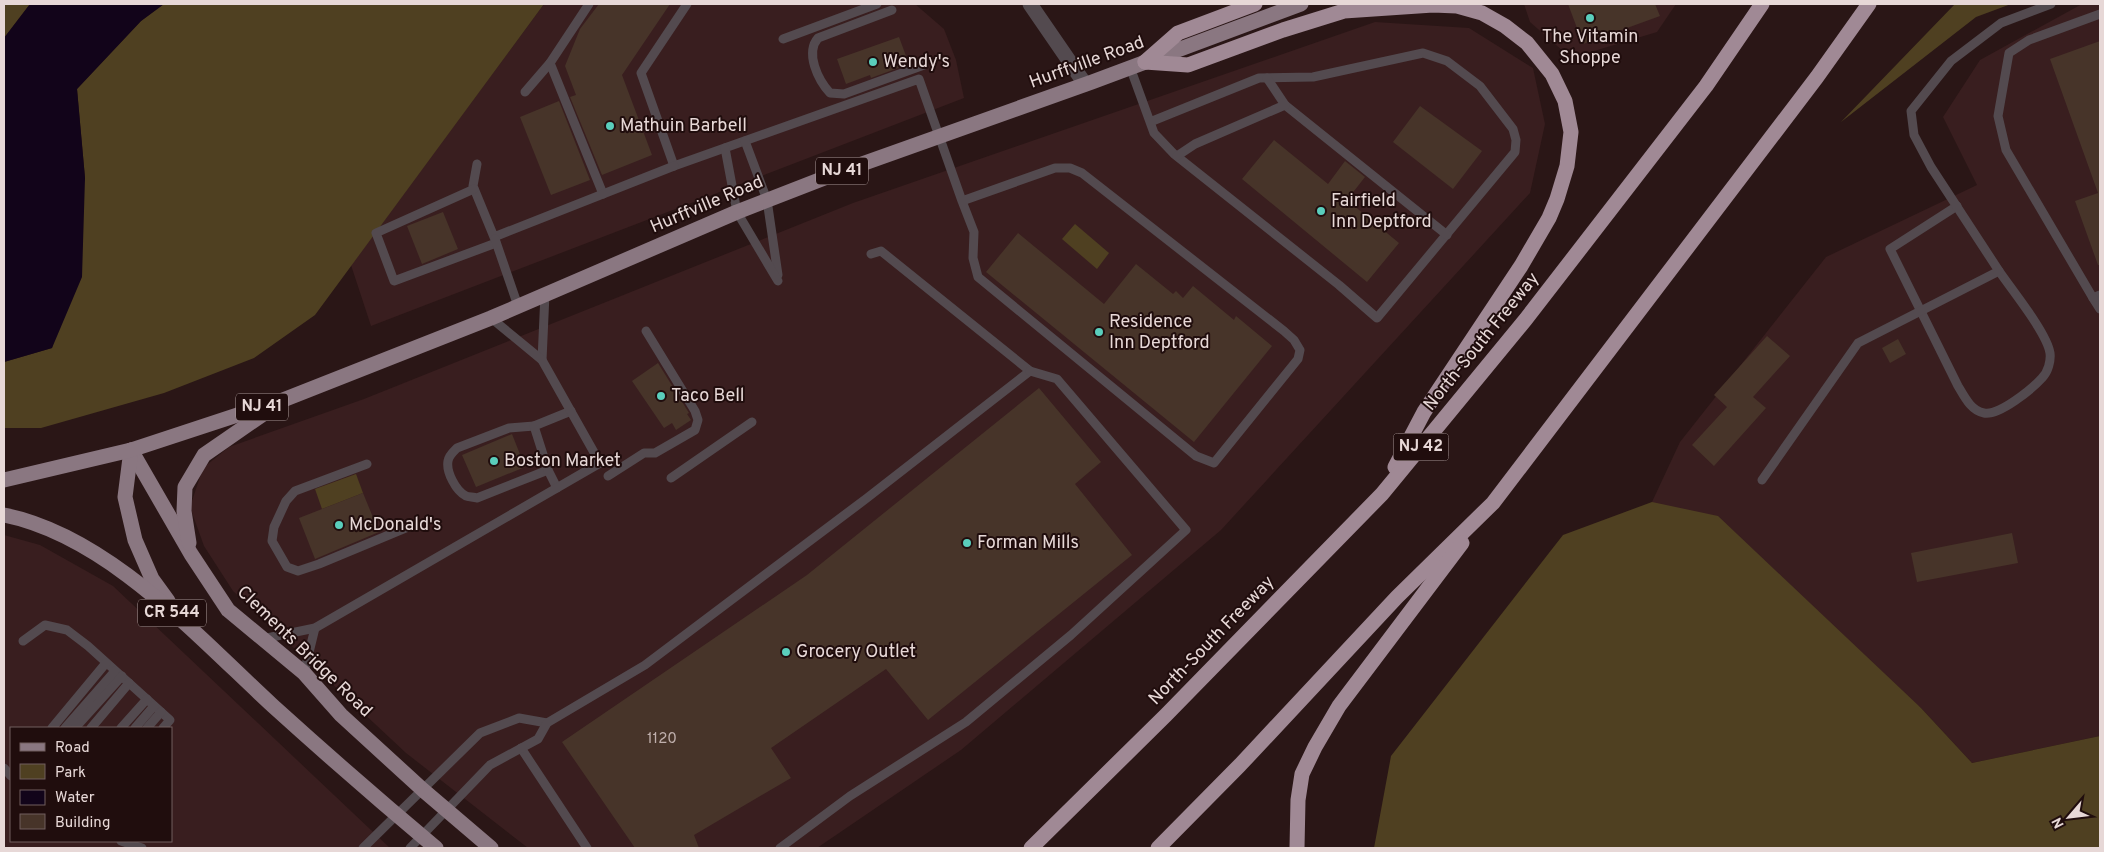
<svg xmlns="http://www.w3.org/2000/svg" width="2104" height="852" viewBox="0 0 2104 852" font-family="Overpass,sans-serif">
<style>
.built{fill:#391e1f;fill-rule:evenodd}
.green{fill:#4f4021}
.water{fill:#12041a}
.building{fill:#473429}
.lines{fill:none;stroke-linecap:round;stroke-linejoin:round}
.lane{stroke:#534a4f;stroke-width:9}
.street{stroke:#534a4f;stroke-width:15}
.primary{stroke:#8a7781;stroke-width:15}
.highway{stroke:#a08995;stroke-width:15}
.poi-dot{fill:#5acebc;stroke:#200d0d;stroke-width:2}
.labels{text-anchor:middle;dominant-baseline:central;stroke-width:4;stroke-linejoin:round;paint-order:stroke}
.number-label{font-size:15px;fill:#bfafac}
.shield{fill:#200d0d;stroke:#ab9b9a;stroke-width:1}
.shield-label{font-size:16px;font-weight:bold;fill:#e7d8d7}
.poi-label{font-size:18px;fill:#e7d8d7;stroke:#200d0d;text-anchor:start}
.street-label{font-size:18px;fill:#e7d8d7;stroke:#200d0d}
</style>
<rect width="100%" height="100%" fill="#2a1616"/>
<g class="built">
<polygon points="544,4 915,4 944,29 956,60 964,98 371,326 351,265"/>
<polygon points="1524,4 1676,4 1657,32 1571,58 1530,22"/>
<polygon points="2082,4 2100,4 2100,736 1972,763 1921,708 1652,502 1680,442 1826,257 1977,185 1943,117 1980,60"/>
<polygon points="1375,22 1469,28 1533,68 1545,124 1530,193 1221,530 961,750 817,848 528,848 406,753 233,591 204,546 190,507 203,468 229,447 364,399 853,203"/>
<path d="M4,535l36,10 73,41 277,262h-386zM11,728h160v113h-160z"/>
</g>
<g class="green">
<polygon points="4,4 30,4 4,38"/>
<polygon points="164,4 544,4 315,315 254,358 164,393 41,428 4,428 4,362 52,348 85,178 77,89 141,21"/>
<polygon points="1955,4 2011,4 1976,17 1841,122"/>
<polygon points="1075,224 1109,253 1097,269 1062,239"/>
<polygon points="356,474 363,493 322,509 315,489"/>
<polygon points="1652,502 1718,516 1921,708 1972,763 2100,736 2100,848 1374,848 1391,756 1563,535"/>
</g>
<polygon class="water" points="30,4 164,4 141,21 77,89 85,178 82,277 52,348 4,362 4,38"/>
<g class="building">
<polygon points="599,4 670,4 622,75 652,155 602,175 570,97 576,95 565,66 580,29"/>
<polygon points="1568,4 1655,4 1660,16 1583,44"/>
<polygon points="899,37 909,64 871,78 870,75 846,84 837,59"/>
<polygon points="2100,41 2100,265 2098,265 2075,201 2098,193 2050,59"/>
<polygon points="559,101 590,180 551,195 520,117"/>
<polygon points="1420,106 1482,151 1453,189 1393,142"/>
<polygon points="1274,140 1328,184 1345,161 1365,177 1347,200 1399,243 1367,282 1242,179"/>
<polygon points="443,212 458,249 422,264 407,226"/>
<polygon points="1018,233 1104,304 1136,264 1173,294 1176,291 1183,298 1193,286 1234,320 1236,316 1272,346 1194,442 986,272"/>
<polygon points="1767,336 1790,356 1753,397 1766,408 1714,466 1692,445 1727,407 1714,395"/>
<polygon points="1898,339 1906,354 1890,363 1882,348"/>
<polygon points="658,363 689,413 687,414 691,420 676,430 672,423 664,428 632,381"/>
<polygon points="1039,388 1101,462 1075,484 1132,555 928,720 886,669 771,748 791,778 694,835 699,848 635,848 562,742 807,575"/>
<polygon points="512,434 525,467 476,487 462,455"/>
<polygon points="363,493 379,532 315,559 299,518"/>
<polygon points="2012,533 2018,563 1917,582 1911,553"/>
</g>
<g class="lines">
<g class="lane">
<polyline points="687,4 641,73 674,166 919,79 962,201 1055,168 1070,168 1082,173 1284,331 1294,340 1300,350 1298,359 1214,463 1196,456 978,277 973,258 974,232 962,201"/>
<path d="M892,10l-74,28c-13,15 0,42 12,55l14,1 80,-29"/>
<polyline points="783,39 877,4"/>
<polyline points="550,63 603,194"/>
<polyline points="1130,67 1154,133 1174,154 1339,285 1377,318 1515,152 1516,140 1513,129 1480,86 1447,61 1423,53 1313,77 1259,78 1150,122"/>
<polyline points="525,92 550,63 589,4"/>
<polyline points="1285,105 1447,235"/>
<polyline points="745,141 767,200 778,275"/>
<polyline points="725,148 737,212 778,281"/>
<polyline points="1177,156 1195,144 1285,105 1267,78"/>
<polyline points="477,164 473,186 494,237 674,166"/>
<polyline points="474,189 376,233 394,281 496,243"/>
<path d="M1957,206l-67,43 68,137c6,10 13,25 26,27 15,3 48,-24 58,-35 6,-6 9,-17 8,-25 -3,-20 -38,-63 -51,-82"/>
<polyline points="495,239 518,306"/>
<polyline points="2100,295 2093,298 2100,309"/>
<polyline points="2093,298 2006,150 1998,116 2009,53 2029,40 2100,14"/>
<polyline points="542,360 545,294"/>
<path d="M534,426l-25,2 -52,20c-4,4 -8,7 -9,13 -2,11 8,30 18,35 2,1 8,1 11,2l71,-28"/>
<polyline points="367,464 295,491 286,501 274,527 272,541 287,567 298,571 319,564 408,527"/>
<polyline points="608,476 644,453 655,453 695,430 698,420 695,411 646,331"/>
<polyline points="671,478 752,422"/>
<polyline points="1762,480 1858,343 1999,271 1931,167 1914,135 1911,111 1951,61 2001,23 2051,4"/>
<polyline points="557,488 548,470 534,426 571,411"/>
<polyline points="262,639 315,628 600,463 542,360 491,318"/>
<polyline points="23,641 45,625 67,630 88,646 170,720 163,728"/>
<polyline points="304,673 315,628"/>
<polyline points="52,728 106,663"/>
<polyline points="65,728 115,671"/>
<polyline points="75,728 122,676"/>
<polyline points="91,728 129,683"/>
<polyline points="121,728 147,699"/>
<polyline points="135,728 154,706"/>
<polyline points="147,728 161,712"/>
<polyline points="521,748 587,848"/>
<polyline points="4,768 11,776"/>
<polyline points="121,841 142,848"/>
<polyline points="363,848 480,733 519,718 547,723"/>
<polyline points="410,848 490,765 538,739 547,723 645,665 867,498 1030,371 881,251 871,254"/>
<polyline points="780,848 850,796 966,722 1071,635 1186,530 1057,379 1030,371"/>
</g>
<polyline class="street" points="1030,4 1085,84"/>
<g class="primary">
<polyline points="131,450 191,554 228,610 304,673 341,715 423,790 491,848"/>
<polyline points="131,450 125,497 135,540 152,579 168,601"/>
<polyline points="4,480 131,450 283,400 491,318 737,212 845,170 1092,82 1301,4"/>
<path d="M4,515c104,21 193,121 269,191 53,48 108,96 163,142"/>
<polyline points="189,543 184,511 185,487 204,455 269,410"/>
</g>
<g class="highway">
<polyline points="1145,62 1188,65 1283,30 1344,11 1433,5 1457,6 1482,13 1505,26 1527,43 1552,74 1565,101 1571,132 1567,166 1557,199 1549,218 1521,266 1424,412 1395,467"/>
<polyline points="1145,62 1178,33 1255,4"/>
<polyline points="1031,848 1166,715 1382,494 1526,319 1706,86 1762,4"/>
<polyline points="1158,848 1240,765 1397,597 1493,503 1817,77 1869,4"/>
<polyline points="1297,848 1298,800 1302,774 1315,747 1339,706 1462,543"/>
</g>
</g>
<g class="poi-dot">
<circle cx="1590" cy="18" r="5"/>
<circle cx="873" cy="62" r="5"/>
<circle cx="610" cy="126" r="5"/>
<circle cx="1321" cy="211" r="5"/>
<circle cx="1099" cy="332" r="5"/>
<circle cx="661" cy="396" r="5"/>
<circle cx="494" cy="461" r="5"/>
<circle cx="339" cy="525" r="5"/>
<circle cx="967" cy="543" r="5"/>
<circle cx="786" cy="652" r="5"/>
</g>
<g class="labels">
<g class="number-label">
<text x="662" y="739">1120</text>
</g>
<g class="shield">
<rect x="816" y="157.5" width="52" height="27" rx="4"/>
<rect x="236" y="393.5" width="52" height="27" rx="4"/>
<rect x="1393.5" y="433.5" width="55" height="27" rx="4"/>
<rect x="138" y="599.5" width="68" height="27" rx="4"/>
</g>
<g class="shield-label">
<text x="842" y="171">NJ 41</text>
<text x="262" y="407">NJ 41</text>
<text x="1421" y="447">NJ 42</text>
<text x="172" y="613">CR 544</text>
</g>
<g class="poi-label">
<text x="1590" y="37" text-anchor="middle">The Vitamin<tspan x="1590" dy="21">Shoppe</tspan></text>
<text x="883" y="62">Wendy's</text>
<text x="620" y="126">Mathuin Barbell</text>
<text x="1331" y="201">Fairfield<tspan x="1331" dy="21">Inn Deptford</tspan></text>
<text x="1109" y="322">Residence<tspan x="1109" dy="21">Inn Deptford</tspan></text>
<text x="671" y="396">Taco Bell</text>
<text x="504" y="461">Boston Market</text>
<text x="349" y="525">McDonald's</text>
<text x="977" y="543">Forman Mills</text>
<text x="796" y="652">Grocery Outlet</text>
</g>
<g class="street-label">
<text transform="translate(1087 63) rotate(-20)">Hurffville Road</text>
<text transform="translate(707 205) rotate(-23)">Hurffville Road</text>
<text transform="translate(1482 342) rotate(-51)">North-South Freeway</text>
<text transform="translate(1212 641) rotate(-46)">North-South Freeway</text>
<text transform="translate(304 652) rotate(44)">Clements Bridge Road</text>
</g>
</g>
<rect width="2104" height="852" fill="none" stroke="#e7d8d7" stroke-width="10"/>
<rect x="10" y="727" width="162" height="115" fill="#200d0d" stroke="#705e5e"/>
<rect x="20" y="743" width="25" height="8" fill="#8a7781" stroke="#705e5e"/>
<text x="55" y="752" font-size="15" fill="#e7d8d7">Road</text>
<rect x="20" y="764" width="25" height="15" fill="#4f4021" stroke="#705e5e"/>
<text x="55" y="777" font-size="15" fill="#e7d8d7">Park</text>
<rect x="20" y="790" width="25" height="15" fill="#12041a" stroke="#705e5e"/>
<text x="55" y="802" font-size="15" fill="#e7d8d7">Water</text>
<rect x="20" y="814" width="25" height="15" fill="#473429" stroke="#705e5e"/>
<text x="55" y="827" font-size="15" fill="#e7d8d7">Building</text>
<g transform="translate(2069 817) rotate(242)" stroke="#200d0d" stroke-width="4" paint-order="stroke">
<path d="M0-4L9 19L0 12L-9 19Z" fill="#e7d8d7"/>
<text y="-8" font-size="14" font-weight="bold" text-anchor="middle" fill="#e7d8d7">N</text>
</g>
</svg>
